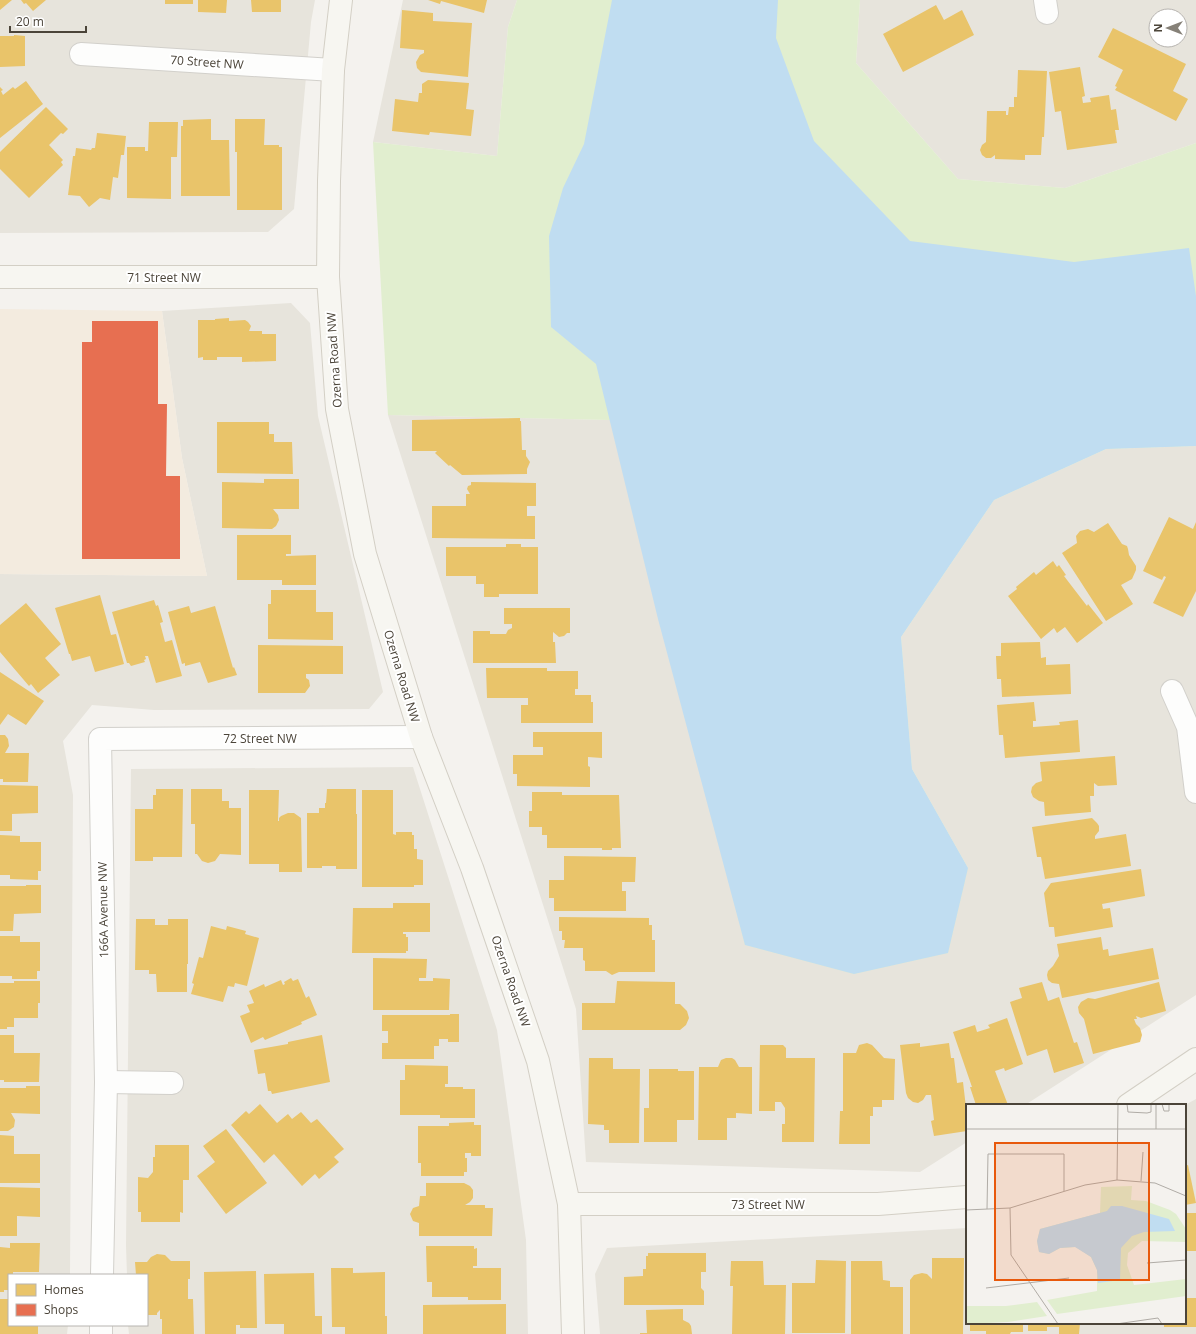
<svg xmlns="http://www.w3.org/2000/svg" width="1196" height="1334" viewBox="0 0 1196 1334" font-family="'Open Sans',sans-serif">
<style>
.residential{fill:#e7e4dc;fill-rule:evenodd}
.commercial{fill:#f3ebdf}
.green{fill:#e1eecf}
.water{fill:#c0ddf1}
.homes{fill:#e9c46a}
.shops{fill:#e76f51}
.lines{fill:none;stroke-linecap:round;stroke-linejoin:round}
.street-casing{stroke:#d2d0cb;stroke-width:24}
.secondary-casing{stroke:#d3cfc5;stroke-width:24}
.street{stroke:#fdfdfc;stroke-width:22}
.secondary{stroke:#f7f6f1;stroke-width:22}
.labels{text-anchor:middle;dominant-baseline:central;stroke-width:4;stroke-linejoin:round;paint-order:stroke}
.street-label{font-size:12px;fill:#4b4439;stroke:#fff}
.inset-road{fill:none;stroke:#b0aca6;stroke-width:1}
.view{fill:#e8590c;fill-opacity:0.15;stroke:#e8590c;stroke-width:2}
.inset-edge{fill:none;stroke:#4b4439;stroke-width:2}
</style>
<rect width="100%" height="100%" fill="#f4f2ee"/>
<g class="residential">
<polygon points="0,0 315,0 311,22 294,209 268,232 0,233"/>
<polygon points="403,0 517,0 508,27 497,156 373,142"/>
<path d="M860,0h336v143l-131,45 -107,-9 -102,-116zM1156,16h24v24h-24z"/>
<polygon points="291,303 310,323 318,416 383,692 369,709 154,710 92,705 63,741 73,795 70,1275 9,1275 9,1325 68,1325 67,1334 0,1334 0,574 207,576 182,458 162,311"/>
<polygon points="388,415 610,420 968,868 912,769 901,637 994,500 1106,449 1196,446 1196,995 1025,1105 967,1105 967,1142 920,1172 586,1162 576,1009"/>
<polygon points="413,767 497,1030 526,1240 528,1334 129,1334 128,1325 147,1325 147,1275 127,1275 126,1246 131,769"/>
<polygon points="1196,1099 1196,1334 600,1334 595,1274 607,1248 967,1228 967,1323 1185,1323 1185,1105"/>
</g>
<polygon class="commercial" points="0,309 162,311 182,458 207,576 0,574"/>
<polygon class="green" points="517,0 860,0 856,63 958,179 1065,188 1196,143 1196,446 1106,449 994,500 901,637 912,769 968,868 948,953 854,974 745,945 610,420 388,415 373,142 497,156 508,27"/>
<polygon class="water" points="612,0 778,0 776,38 814,141 910,241 1074,262 1189,248 1196,296 1196,446 1106,449 994,500 901,637 912,769 968,868 948,953 854,974 745,945 658,619 596,364 551,327 549,236 563,188 584,144"/>
<g class="homes">
<polygon points="0,0 12,0 0,10"/>
<polygon points="21,0 46,0 33,11 26,3 24,4"/>
<rect x="165" y="0" width="28" height="4"/>
<polygon points="198,0 227,0 226,13 198,12"/>
<polygon points="251,0 281,0 281,12 252,12"/>
<polygon points="428,0 487,0 484,13 441,1 440,4"/>
<polygon points="936,5 944,20 962,10 974,35 903,72 883,34"/>
<polygon points="402,10 433,13 433,21 472,23 468,77 421,72 417,68 416,62 420,55 424,53 424,50 400,48"/>
<polygon points="1113,28 1186,64 1173,91 1188,99 1176,121 1115,90 1117,87 1115,86 1123,70 1098,57"/>
<polygon points="14,35 25,36 25,66 0,67 0,36 14,36"/>
<polygon points="1080,67 1085,96 1082,97 1083,103 1091,102 1090,98 1109,95 1111,110 1116,109 1119,130 1115,130 1117,143 1067,150 1061,111 1055,112 1049,72"/>
<polygon points="1018,70 1047,71 1044,137 1042,137 1041,155 1025,155 1025,160 995,159 995,155 991,158 986,158 982,155 980,150 982,145 986,142 987,111 1006,111 1006,115 1008,115 1009,107 1014,107 1014,97 1017,97"/>
<polygon points="428,80 469,83 466,109 474,110 471,136 430,132 429,135 392,131 395,99 418,102 419,93 422,93 422,84"/>
<polygon points="26,81 43,104 0,138 0,87 3,90 1,91 3,95 13,87 15,89"/>
<polygon points="46,107 68,129 63,134 61,133 49,145 63,160 61,162 63,165 29,198 0,169 0,152"/>
<polygon points="211,119 211,140 229,140 230,196 181,196 181,126 183,126 183,120"/>
<polygon points="235,119 265,119 264,145 279,145 279,147 282,147 282,210 237,210 237,152 235,152"/>
<polygon points="149,122 178,122 177,157 171,157 171,199 127,198 127,147 145,147 145,151 148,151"/>
<polygon points="97,133 126,136 124,155 121,155 118,178 113,177 110,200 100,198 89,207 80,196 68,195 73,156 75,156 76,148 91,150 92,148 95,148"/>
<polygon points="229,318 229,321 245,320 248,322 251,326 249,331 262,331 262,334 276,334 276,361 242,362 242,357 217,357 217,360 203,360 203,357 198,358 198,320 215,320 215,319"/>
<polygon points="520,418 520,421 521,421 522,450 526,450 526,456 530,462 527,469 527,474 462,475 450,465 449,466 435,453 437,451 412,451 412,420"/>
<polygon points="217,422 269,422 269,434 274,434 274,442 292,442 293,474 217,473"/>
<polygon points="264,479 299,479 299,509 273,509 278,515 279,520 276,526 272,529 222,528 222,482 264,483"/>
<polygon points="471,482 536,483 536,506 527,506 527,516 535,516 535,539 432,538 432,506 466,506 466,494 470,494 467,489 468,486 471,485"/>
<polygon points="1169,517 1193,529 1196,522 1196,591 1183,617 1153,603 1166,577 1164,576 1162,580 1143,571"/>
<polygon points="1108,523 1122,544 1127,546 1128,549 1129,555 1136,566 1136,570 1132,579 1121,585 1133,604 1106,621 1062,553 1077,543 1076,536 1080,531 1088,529 1094,532"/>
<polygon points="237,535 291,535 291,554 286,554 286,556 316,555 316,585 282,585 282,580 237,580"/>
<polygon points="506,544 521,544 521,547 538,547 538,594 499,594 499,597 484,597 484,584 476,584 476,576 446,576 446,547 506,547"/>
<polygon points="1053,561 1057,567 1059,565 1066,575 1064,576 1087,606 1088,604 1103,623 1077,643 1065,627 1057,633 1054,628 1041,639 1008,596 1017,589 1016,587 1034,572 1036,575"/>
<polygon points="271,590 316,590 316,612 333,612 333,640 268,639 268,604 271,604"/>
<polygon points="100,595 111,635 116,634 124,664 95,672 90,656 72,661 70,654 69,654 55,608"/>
<polygon points="154,600 156,606 158,605 163,622 160,623 165,642 172,640 182,676 156,683 148,656 145,656 146,659 144,660 145,662 131,666 129,663 127,663 112,612"/>
<polygon points="26,603 61,644 45,658 60,675 38,693 31,684 29,686 0,652 0,625"/>
<polygon points="189,606 191,613 215,606 233,668 234,667 237,675 208,683 200,662 185,666 185,663 182,664 168,612"/>
<polygon points="504,608 570,608 570,633 567,633 564,636 559,637 553,632 553,642 555,642 556,663 473,663 473,631 490,631 490,634 506,634 508,630 512,628 512,624 504,624"/>
<polygon points="1040,642 1041,658 1046,657 1046,665 1070,664 1071,694 1002,697 1001,679 997,679 996,656 1001,656 1001,643"/>
<polygon points="258,645 343,646 343,674 306,674 306,678 309,680 310,686 305,693 258,693"/>
<polygon points="486,668 547,668 547,671 578,671 578,689 575,689 575,695 591,695 591,702 593,702 593,723 521,723 521,705 528,705 528,698 487,698"/>
<polygon points="0,672 44,701 26,725 8,714 0,725"/>
<polygon points="1034,702 1036,721 1033,721 1033,727 1060,725 1059,722 1078,720 1080,752 1005,758 1003,735 999,735 997,705"/>
<polygon points="533,732 602,732 602,758 588,757 588,766 590,767 590,787 517,786 517,774 513,774 513,755 543,755 543,747 533,747"/>
<polygon points="0,735 5,735 8,739 9,746 5,753 29,753 28,782 3,782 3,779 0,779"/>
<polygon points="1115,756 1117,785 1098,786 1094,783 1094,796 1090,796 1091,812 1045,816 1044,802 1039,801 1033,797 1031,792 1032,787 1036,783 1042,781 1040,762"/>
<polygon points="0,785 38,786 38,813 12,814 12,831 0,831"/>
<polygon points="156,789 183,789 182,857 153,857 153,861 135,861 135,809 153,809 153,795 156,795"/>
<polygon points="191,789 222,789 222,801 229,801 229,808 241,808 241,855 220,854 215,861 208,863 202,861 197,854 195,854 195,824 191,824"/>
<polygon points="327,789 356,789 356,814 357,814 357,869 336,869 336,866 322,866 322,868 307,868 307,813 319,813 319,808 325,808 325,803 326,803"/>
<polygon points="249,790 279,790 278,821 279,821 279,818 281,816 288,813 294,813 301,818 302,872 279,872 279,864 249,864"/>
<polygon points="362,790 393,790 393,834 396,835 396,832 412,832 412,835 414,835 414,849 417,849 417,859 423,860 423,885 414,885 414,887 362,887"/>
<polygon points="532,792 562,792 562,795 619,795 621,848 612,848 612,850 602,850 602,848 547,848 547,835 542,835 542,827 529,827 529,811 532,811"/>
<polygon points="1092,818 1097,823 1099,826 1099,831 1095,836 1095,839 1126,834 1131,866 1045,879 1041,857 1037,857 1032,827"/>
<polygon points="0,835 20,836 20,842 41,842 41,871 38,871 38,880 10,879 10,875 0,875"/>
<polygon points="564,856 636,857 635,882 622,882 622,891 626,891 626,911 554,911 554,898 549,898 549,880 564,880"/>
<polygon points="1141,869 1145,896 1102,904 1103,909 1110,908 1113,927 1055,937 1054,927 1049,927 1044,893 1051,883"/>
<polygon points="26,885 41,885 41,913 14,914 13,931 0,931 0,886 26,886"/>
<polygon points="393,903 430,903 430,932 403,932 403,934 406,934 406,937 408,937 408,951 406,951 406,953 352,953 353,908 393,908"/>
<polygon points="559,917 649,918 649,925 652,925 652,940 655,940 655,972 619,972 612,975 606,971 585,971 585,961 583,960 583,948 564,948 565,940 562,940 562,931 559,931"/>
<polygon points="136,919 155,919 155,925 168,925 168,919 188,919 188,964 187,964 187,992 157,992 156,974 149,974 149,970 135,970"/>
<polygon points="211,926 226,930 227,926 246,931 245,934 259,938 247,986 235,983 234,987 228,986 223,1002 191,994 194,984 192,983 199,957 203,958"/>
<polygon points="0,936 20,936 20,942 40,942 40,971 37,971 37,979 12,979 12,976 0,976"/>
<polygon points="1101,937 1103,950 1108,949 1109,956 1153,948 1159,979 1062,998 1059,984 1052,983 1048,980 1047,975 1048,971 1053,966 1059,956 1057,944"/>
<polygon points="373,958 427,959 426,978 419,978 419,981 433,981 433,978 450,979 449,1010 373,1010"/>
<polygon points="291,978 293,981 298,979 306,998 309,996 317,1015 301,1022 302,1024 265,1040 263,1037 251,1043 240,1016 250,1012 247,1005 254,1003 249,991 264,984 265,987 281,980 283,985 285,984 284,982"/>
<polygon points="14,981 40,981 40,1003 38,1003 38,1018 14,1018 14,1027 7,1027 7,1029 0,1029 0,983 14,983"/>
<polygon points="617,981 675,982 675,1004 680,1004 687,1011 689,1018 686,1025 680,1030 582,1030 582,1003 615,1003"/>
<polygon points="1042,982 1048,1001 1059,997 1074,1043 1077,1042 1084,1063 1054,1073 1047,1049 1027,1056 1010,1002 1022,998 1019,988"/>
<polygon points="1159,982 1166,1011 1141,1018 1136,1016 1137,1019 1134,1019 1136,1024 1140,1028 1142,1035 1140,1042 1093,1054 1084,1019 1079,1013 1078,1007 1081,1002 1088,998 1095,999"/>
<polygon points="450,1014 459,1014 459,1042 448,1042 448,1039 439,1039 439,1046 434,1046 434,1059 382,1059 382,1043 388,1043 388,1031 382,1031 382,1015 450,1015"/>
<polygon points="1007,1018 1023,1064 1005,1071 1004,1068 995,1071 1008,1105 976,1105 970,1087 972,1087 953,1032 975,1025 977,1032 990,1028 988,1025"/>
<polygon points="0,1035 14,1035 14,1053 40,1053 39,1082 4,1082 4,1080 0,1080"/>
<polygon points="322,1035 330,1082 272,1094 271,1091 268,1091 265,1073 258,1074 254,1050 288,1044 288,1042"/>
<polygon points="867,1043 872,1045 884,1058 895,1059 894,1100 882,1100 882,1107 873,1107 873,1116 870,1116 870,1144 839,1144 840,1111 843,1111 843,1053 856,1053 859,1045"/>
<polygon points="920,1043 920,1047 949,1043 951,1058 954,1058 957,1083 963,1082 967,1116 967,1131 934,1136 931,1121 934,1120 931,1095 926,1095 923,1100 918,1103 913,1102 908,1098 906,1093 900,1045"/>
<polygon points="760,1045 783,1045 786,1048 786,1058 815,1058 814,1142 782,1142 782,1124 785,1124 785,1108 781,1102 775,1102 775,1111 759,1111"/>
<polygon points="589,1058 613,1058 613,1069 640,1069 639,1143 609,1143 609,1130 604,1130 604,1125 588,1124"/>
<polygon points="726,1058 732,1058 735,1060 739,1067 752,1067 752,1114 736,1113 736,1118 727,1118 727,1140 698,1140 699,1067 718,1067 721,1060"/>
<polygon points="405,1065 448,1066 448,1084 445,1084 445,1087 463,1087 463,1089 475,1089 475,1118 440,1118 440,1115 400,1115 400,1080 405,1080"/>
<polygon points="649,1069 678,1069 678,1071 694,1071 694,1120 677,1120 677,1142 644,1142 644,1108 649,1108"/>
<polygon points="26,1086 40,1086 40,1114 11,1113 15,1120 14,1127 8,1131 0,1131 0,1088 26,1088"/>
<polygon points="260,1104 277,1123 288,1114 292,1119 301,1112 311,1123 317,1119 344,1149 334,1157 339,1162 319,1179 315,1174 302,1186 274,1154 264,1163 231,1125 246,1111 249,1114"/>
<polygon points="474,1122 474,1125 481,1125 481,1156 471,1156 471,1153 465,1153 465,1158 467,1158 467,1172 464,1172 464,1176 421,1176 421,1163 418,1163 418,1126 449,1126 449,1123"/>
<polygon points="226,1129 267,1183 226,1214 197,1176 215,1162 203,1146"/>
<polygon points="0,1135 14,1136 14,1154 40,1154 40,1183 0,1183"/>
<polygon points="155,1145 189,1145 189,1180 183,1180 183,1213 180,1212 180,1222 141,1222 141,1212 138,1212 138,1177 148,1178 153,1172 153,1157 155,1157"/>
<polygon points="1188,1165 1196,1203 1185,1205 1185,1166"/>
<polygon points="426,1183 464,1183 470,1186 473,1190 473,1198 470,1202 465,1205 485,1205 485,1208 493,1208 492,1236 419,1236 419,1223 413,1221 410,1214 413,1208 419,1206 420,1196 426,1196"/>
<polygon points="0,1187 40,1188 40,1217 17,1216 17,1236 0,1236"/>
<rect x="1185" y="1213" width="11" height="38"/>
<polygon points="10,1243 40,1243 39,1272 13,1272 13,1275 9,1275 9,1290 4,1290 4,1292 0,1292 0,1247 10,1248"/>
<polygon points="426,1246 474,1246 474,1249 477,1248 477,1266 473,1266 473,1268 501,1268 501,1300 468,1300 468,1297 432,1297 432,1282 427,1282"/>
<polygon points="648,1253 706,1253 706,1272 701,1272 701,1288 704,1291 704,1305 624,1305 624,1277 643,1276 643,1269 646,1269 646,1256 648,1256"/>
<polygon points="157,1254 165,1255 171,1261 190,1261 190,1279 188,1279 188,1299 193,1299 194,1334 162,1334 162,1319 160,1319 160,1310 157,1313 157,1315 147,1315 147,1275 136,1275 135,1262 147,1262 151,1257"/>
<polygon points="932,1258 964,1258 963,1334 910,1334 910,1280 914,1275 922,1273 927,1274 932,1279"/>
<polygon points="816,1260 846,1261 845,1333 792,1333 792,1283 815,1283"/>
<polygon points="731,1261 763,1261 764,1285 786,1285 785,1334 732,1334 733,1286 730,1286"/>
<polygon points="851,1261 882,1261 883,1280 890,1281 890,1287 903,1287 903,1334 851,1334"/>
<polygon points="331,1268 353,1268 353,1273 385,1272 385,1316 387,1316 387,1334 345,1334 345,1327 332,1327"/>
<polygon points="256,1271 257,1328 240,1328 240,1325 236,1325 236,1334 205,1334 204,1272"/>
<polygon points="314,1273 315,1316 322,1316 322,1334 284,1334 284,1324 265,1324 264,1274"/>
<polygon points="1185,1298 1196,1298 1196,1327 1164,1327 1164,1323 1185,1323"/>
<polygon points="0,1299 9,1299 9,1325 38,1325 38,1334 0,1334"/>
<polygon points="506,1304 506,1334 423,1334 423,1305"/>
<polygon points="683,1309 683,1320 689,1323 691,1326 692,1334 640,1334 640,1333 647,1333 646,1310"/>
<polygon points="970,1323 1023,1323 1023,1332 1011,1332 1010,1334 986,1334 986,1331 970,1331"/>
<polygon points="1028,1323 1080,1323 1079,1334 1059,1334 1059,1327 1047,1327 1047,1331 1028,1331"/>
</g>
<polygon class="shops" points="92,321 158,321 158,404 167,404 166,476 180,476 180,559 82,559 82,342 92,342"/>
<g class="lines">
<defs>
<g id="street">
<polyline points="1045,0 1047,13"/>
<polyline points="81,54 333,70"/>
<polyline points="1172,691 1188,727 1196,792"/>
<polyline points="106,1082 172,1083"/>
<polyline points="102,1275 106,1082 100,739 421,737"/>
<polyline points="101,1334 101,1325"/>
</g>
<g id="secondary">
<polyline points="341,0 333,70 329,181 328,277 337,409 365,554 421,737 472,868 538,1061 569,1204 573,1334"/>
<polyline points="0,277 328,277"/>
<polyline points="1128,1105 1196,1059"/>
<polyline points="569,1204 878,1204 967,1197"/>
</g>
</defs>
<use href="#street" class="street-casing"/>
<use href="#secondary" class="secondary-casing"/>
<use href="#street" class="street"/>
<use href="#secondary" class="secondary"/>
</g>
<g class="labels">
<g class="street-label">
<text transform="translate(207 62) rotate(4)">70 Street NW</text>
<text x="164" y="277">71 Street NW</text>
<text transform="translate(334 360) rotate(-94)">Ozerna Road NW</text>
<text transform="translate(402 676) rotate(73)">Ozerna Road NW</text>
<text x="260" y="738">72 Street NW</text>
<text transform="translate(103 910) rotate(-91)">166A Avenue NW</text>
<text transform="translate(511 981) rotate(71)">Ozerna Road NW</text>
<text x="768" y="1204">73 Street NW</text>
</g>
</g>
<g transform="translate(966 1104)">
<rect width="220" height="220" fill="#f4f2ee"/>
<path d="M166,82l-1,14 15,1 24,9 6,4 10,15v13l-44,-1 -14,12 -1,12 7,20 52,-6v17l-129,18 -10,-14 50,-9v-21l-6,-13 -15,-10 -16,1 -11,6 -10,-2 -2,-11 3,-12 60,-16 1,-26zM71,198l10,14 -39,6 -42,2v-18h40z" fill="#e1eecf"/>
<path d="M145,102h11l47,13 6,12 -31,1 -12,4 -11,12 -1,32 -22,3 -1,-13 -6,-13 -16,-10 -15,1 -11,6 -10,-2 -2,-11 3,-12 67,-18z" fill="#c0ddf1"/>
<path class="inset-road" d="M161,0l1,8 19,1 4,-1v-8M190,0v25M196,0l2,7h5v-7M0,25h220M151,76l1,-76M175,77l2,-29M44,104l1,47 47,69M21,105l1,-55h76v37M0,106l44,-2 75,-23 32,-5 38,3 31,13M181,159l39,-3M20,184l83,-10M150,220l42,-6 4,6"/>
<path class="view" d="M29,39h154v137h-154z"/>
<rect width="220" height="220" class="inset-edge"/>
</g>
<rect x="8" y="1274" width="140" height="52" fill="#ffffff" stroke="#b7b4b0"/>
<rect x="16" y="1284" width="20" height="12" fill="#e9c46a" stroke="#b7b4b0"/>
<text x="44" y="1294" font-size="12" fill="#4b4439">Homes</text>
<rect x="16" y="1304" width="20" height="12" fill="#e76f51" stroke="#b7b4b0"/>
<text x="44" y="1314" font-size="12" fill="#4b4439">Shops</text>
<g transform="translate(1168 28) rotate(270)"><circle r="19" fill="#ffffff" stroke="#b7b4b0"/>
<path d="M0-3L7 15L0 10L-7 15Z" fill="#868178"/>
<text y="-6" font-size="11" font-weight="bold" text-anchor="middle" fill="#4b4439">N</text>
</g>
<path d="M10 26v6h76v-6" fill="none" stroke="#4b4439" stroke-width="2"/>
<text x="16" y="26" font-size="12" fill="#4b4439" stroke="#ffffff" stroke-width="3" paint-order="stroke">20 m</text>
</svg>
